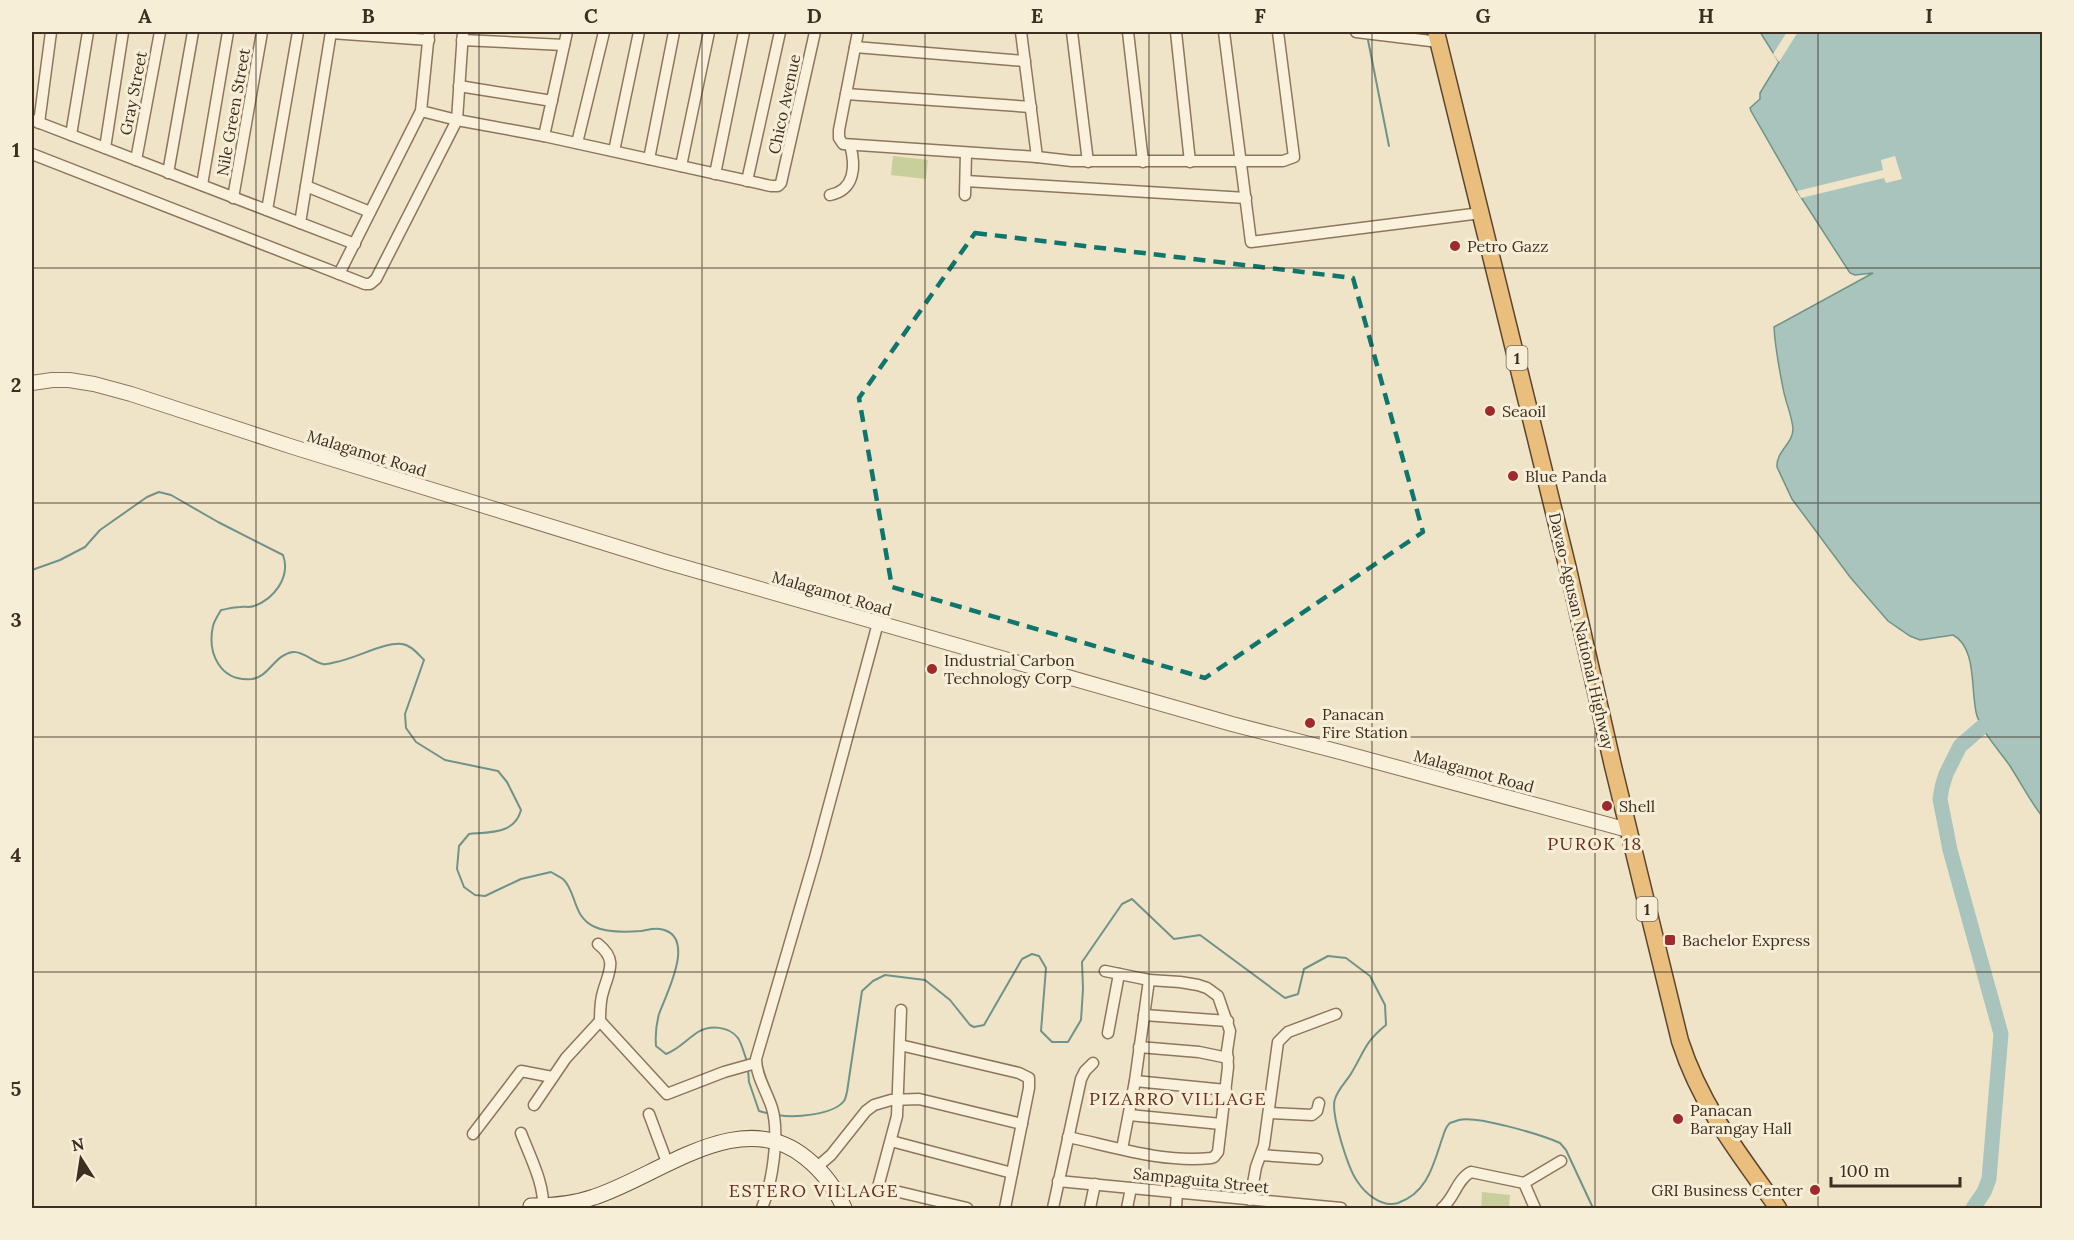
<svg xmlns="http://www.w3.org/2000/svg" width="2074" height="1240" viewBox="0 0 2074 1240" font-family="Lora,serif">
<style>
.green{fill:#c9cf9b}
.water{fill:#a9c4bc;stroke:#6f938a;stroke-width:1.5}
.pier{fill:#f0e4c8}
.lines{fill:none;stroke-linecap:round;stroke-linejoin:round}
.stream{stroke:#6f938a;stroke-width:2}
.river{stroke:#a9c4bc;stroke-width:15}
.minor-casing{stroke:#8d765c;stroke-width:13}
.tertiary-casing{stroke:#8d765c;stroke-width:16}
.secondary-casing{stroke:#6f573f;stroke-width:17}
.trunk-casing{stroke:#5b4430;stroke-width:19}
.minor{stroke:#faf1dc;stroke-width:10}
.tertiary{stroke:#faf1dc;stroke-width:14}
.secondary{stroke:#faf1dc;stroke-width:15}
.trunk{stroke:#eabe7c;stroke-width:16}
.marked{fill:none;stroke:#0f766e;stroke-width:4.5;stroke-dasharray:12 8;stroke-linejoin:round}
.grid{fill:none;stroke:#3d2e20;stroke-width:1.5;stroke-opacity:0.55}
.poi-dot{fill:#9e2a2b;stroke:#f7eed8;stroke-width:2}
.labels{text-anchor:middle;dominant-baseline:central;stroke-width:6;stroke-linejoin:round;paint-order:stroke}
.shield{fill:#f7eed8;stroke:#756857;stroke-width:1.5}
.shield-label{font-size:15px;font-weight:bold;fill:#3d2e20}
.street-label{font-size:16px;fill:#3d2e20;stroke:#f7eed8}
.poi-label{font-size:16px;fill:#3d2e20;stroke:#f7eed8;text-anchor:start}
.neighbourhood-label{font-size:18px;letter-spacing:1.5px;fill:#6b2e1e;stroke:#f7eed8}
.neatline{fill:none;stroke:#3d2e20;stroke-width:2}
.grid-label{font-size:20px;text-anchor:middle;font-weight:bold;fill:#3d2e20}
</style>
<rect width="100%" height="100%" fill="#f0e4c8"/>
<g class="green">
<polygon points="893,156 928,160 926,179 891,175"/>
<polygon points="1482,1192 1510,1195 1509,1208 1481,1208"/>
</g>
<path class="water" d="M1760,32h282v784c-12,-15 -21,-33 -32,-50 -11,-16 -26,-31 -33,-50 -7,-23 1,-68 -24,-81l-33,5 -10,-4 -22,-15 -38,-44 -58,-78 -15,-32c-1,-16 16,-23 16,-38 -1,-14 -8,-28 -10,-41 -4,-20 -8,-41 -9,-61l99,-54 -18,2 -5,-2 -53,-82 -46,-80 -1,-3 10,-9v-6l19,-31z"/>
<g class="pier">
<polygon points="1787,32 1798,32 1779,62 1773,54"/>
<polygon points="1895,156 1902,179 1886,183 1884,178 1801,198 1797,191 1883,170 1881,160"/>
</g>
<g class="lines">
<g class="stream">
<polyline points="1368,40 1389,146"/>
<path d="M32,570l28,-10 25,-13 15,-17 47,-33 12,-5 12,3 47,27 65,33c8,22 -9,44 -29,51 -5,2 -9,0 -14,1 -6,0 -13,2 -19,3 -3,5 -7,11 -8,16 -6,27 7,56 39,53 17,-2 23,-25 41,-27 11,-1 19,10 30,12 3,1 9,-1 13,-2 18,-3 51,-21 66,-18 9,1 16,10 22,16l-19,54 1,14 10,14 29,18 53,11 9,11 14,28c-6,24 -31,22 -52,24l-10,12 -2,23 7,18 11,8 10,1 36,-17 30,-7c3,2 8,4 12,7 14,13 9,38 32,48 13,6 33,5 46,4 6,-1 13,-3 19,-2 38,6 6,65 -1,85 -3,11 -4,20 -3,32l10,8c13,-5 21,-15 32,-22 12,-7 31,-6 40,6 4,6 6,16 9,23"/>
<polyline points="748,1070 749,1082 759,1111 770,1114"/>
<path d="M778,1115c16,3 55,0 66,-14 2,-3 2,-6 3,-9l15,-101 11,-10 12,-6 40,5 25,20 20,25 4,2 10,-2 38,-66 10,-5 7,2 7,12 -5,63 11,11h16l13,-22 2,-31 -1,-27 40,-58 10,-5 42,40 26,-4 85,63 13,-4 6,-25 24,-13 18,2 24,18 15,29 1,20c-21,17 -21,25 -34,47 -5,9 -14,17 -17,27 -5,13 13,69 22,82 8,12 24,27 41,22 29,-10 35,-37 44,-64 2,-5 3,-12 8,-16 3,-1 6,-2 9,-3 17,-5 83,15 101,23l6,7 27,58"/>
</g>
<polyline class="river" points="1973,1208 1984,1192 1989,1179 2001,1034 1950,850 1940,799 1942,787 1946,774 1960,746 1983,726"/>
<defs>
<g id="minor">
<polyline points="858,32 839,130 839,138 843,144 1037,157 1072,161 1283,161 1294,157 1278,32"/>
<polyline points="1021,32 1037,157"/>
<polyline points="1072,32 1088,162"/>
<polyline points="1128,32 1143,162"/>
<polyline points="1176,32 1190,162"/>
<polyline points="1224,32 1251,242 1481,213"/>
<polyline points="1356,32 1439,42"/>
<polyline points="331,33 429,40"/>
<polyline points="462,40 564,45"/>
<polyline points="855,47 1025,61"/>
<polyline points="459,86 552,101"/>
<polyline points="846,94 1031,107"/>
<polyline points="421,111 457,120 544,136 771,186 778,186 781,183 815,32"/>
<polyline points="32,120 355,244"/>
<polyline points="39,123 51,32"/>
<polyline points="71,135 88,32"/>
<polyline points="544,136 567,32"/>
<polyline points="577,143 604,32"/>
<polyline points="105,148 123,32"/>
<polyline points="614,151 639,32"/>
<polyline points="32,154 365,284 370,284 376,279 457,120 463,32"/>
<polyline points="649,159 674,32"/>
<polyline points="136,160 160,32"/>
<polyline points="681,166 709,32"/>
<polyline points="168,173 193,32"/>
<polyline points="715,174 744,32"/>
<polyline points="747,181 780,32"/>
<polyline points="966,181 1246,198"/>
<polyline points="202,185 228,32"/>
<polyline points="306,186 370,212"/>
<path d="M830,195c25,-5 26,-29 20,-50"/>
<polyline points="965,195 966,153"/>
<polyline points="233,198 262,32"/>
<polyline points="267,210 298,32"/>
<polyline points="300,223 331,32"/>
<polyline points="339,274 421,111 429,32"/>
<path d="M598,944c20,16 11,27 5,48 -3,9 -3,19 -3,29l67,73 57,-22 32,-9"/>
<polyline points="901,1010 897,1116 878,1187 967,1208"/>
<polyline points="1144,1015 1228,1021"/>
<polyline points="1108,1033 1119,974"/>
<polyline points="900,1045 1019,1073 1029,1078 1029,1088 1005,1208"/>
<polyline points="1139,1047 1199,1052 1228,1058"/>
<polyline points="1135,1081 1226,1090"/>
<polyline points="534,1105 566,1058 600,1021"/>
<polyline points="1269,1113 1312,1115 1317,1111 1319,1103"/>
<polyline points="649,1114 668,1165"/>
<polyline points="1129,1115 1221,1124"/>
<path d="M521,1133c7,19 26,56 21,75"/>
<polyline points="473,1134 521,1071 552,1077"/>
<path d="M1068,1137c47,10 94,26 143,21l3,-1 4,-5 10,-85 -1,-16 3,-20 -12,-35 -11,-8 -9,-3 -18,-3 -31,-2 -44,-9"/>
<polyline points="891,1141 1012,1173"/>
<polyline points="1122,1149 1135,1081 1149,980"/>
<polyline points="1261,1155 1317,1159"/>
<polyline points="817,1167 831,1155 866,1111 874,1105 891,1100 919,1099 1022,1124"/>
<polyline points="1058,1181 1341,1208"/>
<polyline points="1524,1183 1535,1208"/>
<polyline points="1250,1200 1256,1167 1264,1145 1278,1042 1288,1032 1336,1014"/>
<path d="M762,1208c10,-24 18,-74 10,-100 -5,-16 -16,-32 -16,-49l59,-202 63,-234"/>
<polyline points="1053,1208 1081,1079 1085,1071 1093,1063"/>
<polyline points="1090,1208 1095,1184"/>
<polyline points="1127,1208 1131,1188"/>
<polyline points="1176,1208 1177,1192"/>
<path d="M1442,1208c12,-9 15,-29 29,-36l53,11 37,-22"/>
</g>
<polyline id="tertiary" points="32,383 52,380 69,380 94,384 131,394 293,447 666,562 1232,724 1344,753 1628,830"/>
<path id="secondary" d="M531,1206c22,0 43,-2 63,-9 65,-21 147,-93 212,-39 16,13 30,31 38,50"/>
<path id="trunk" d="M1436,32l132,537 45,197 67,275c21,65 59,113 98,167"/>
</defs>
<use href="#minor" class="minor-casing"/>
<use href="#tertiary" class="tertiary-casing"/>
<use href="#secondary" class="secondary-casing"/>
<use href="#trunk" class="trunk-casing"/>
<use href="#minor" class="minor"/>
<use href="#tertiary" class="tertiary"/>
<use href="#secondary" class="secondary"/>
<use href="#trunk" class="trunk"/>
</g>
<path class="marked" d="M975,233l378,45 70,254 -218,146 -313,-91 -33,-189z"/>
<path class="grid" d="M256,32v1176M479,32v1176M702,32v1176M925,32v1176M1149,32v1176M1372,32v1176M1595,32v1176M1818,32v1176M32,268h2010M32,503h2010M32,737h2010M32,972h2010"/>
<g class="poi-dot">
<circle cx="1455" cy="246" r="6"/>
<circle cx="1490" cy="411" r="6"/>
<circle cx="1513" cy="476" r="6"/>
<circle cx="932" cy="669" r="6"/>
<circle cx="1310" cy="723" r="6"/>
<circle cx="1607" cy="806" r="6"/>
<rect x="1664" y="934" width="12" height="12" rx="3"/>
<circle cx="1678" cy="1119" r="6"/>
<circle cx="1815" cy="1190" r="6"/>
</g>
<g class="labels">
<g class="shield">
<rect x="1506.5" y="346" width="21" height="24" rx="4.5"/>
<rect x="1636.5" y="897" width="21" height="24" rx="4.5"/>
</g>
<g class="shield-label">
<text x="1517" y="358">1</text>
<text x="1647" y="909">1</text>
</g>
<g class="street-label">
<text transform="translate(133 93) rotate(-79)">Gray Street</text>
<text transform="translate(784 104) rotate(-78)">Chico Avenue</text>
<text transform="translate(233 112) rotate(-80)">Nile Green Street</text>
<text transform="translate(367 453) rotate(17)">Malagamot Road</text>
<text transform="translate(832 593) rotate(16)">Malagamot Road</text>
<text transform="translate(1582 631) rotate(77)">Davao-Agusan National Highway</text>
<text transform="translate(1474 771) rotate(15)">Malagamot Road</text>
<text transform="translate(1201 1180) rotate(6)">Sampaguita Street</text>
</g>
<g class="poi-label">
<text x="1467" y="246">Petro Gazz</text>
<text x="1502" y="411">Seaoil</text>
<text x="1525" y="476">Blue Panda</text>
<text x="944" y="660">Industrial Carbon<tspan x="944" dy="18">Technology Corp</tspan></text>
<text x="1322" y="714">Panacan<tspan x="1322" dy="18">Fire Station</tspan></text>
<text x="1619" y="806">Shell</text>
<text x="1682" y="940">Bachelor Express</text>
<text x="1690" y="1110">Panacan<tspan x="1690" dy="18">Barangay Hall</tspan></text>
<text x="1803" y="1190" text-anchor="end">GRI Business Center</text>
</g>
<g class="neighbourhood-label">
<text x="1595" y="843">PUROK 18</text>
<text x="1178" y="1098">PIZARRO VILLAGE</text>
<text x="814" y="1190">ESTERO VILLAGE</text>
</g>
</g>
<rect width="2074" height="1240" fill="none" stroke="#f7eed8" stroke-width="66"/>
<g transform="translate(81 1159) rotate(348)" stroke="#f7eed8" stroke-width="4.5" paint-order="stroke">
<path d="M0-4.5L10 22L0 15L-10 22Z" fill="#3d2e20"/>
<text y="-9" font-size="16" font-weight="bold" text-anchor="middle" fill="#3d2e20">N</text>
</g>
<path d="M1831 1177v9h129v-9" fill="none" stroke="#3d2e20" stroke-width="3"/>
<text x="1840" y="1177" font-size="18" fill="#3d2e20" stroke="#f7eed8" stroke-width="4.5" paint-order="stroke">100 m</text>
<rect x="33" y="33" width="2008" height="1174" class="neatline"/>
<g class="grid-label">
<text x="145" y="23">A</text>
<text x="368" y="23">B</text>
<text x="591" y="23">C</text>
<text x="814" y="23">D</text>
<text x="1037" y="23">E</text>
<text x="1260" y="23">F</text>
<text x="1483" y="23">G</text>
<text x="1706" y="23">H</text>
<text x="1929" y="23">I</text>
<text x="16" y="157">1</text>
<text x="16" y="392">2</text>
<text x="16" y="627">3</text>
<text x="16" y="862">4</text>
<text x="16" y="1096">5</text>
</g>
</svg>
